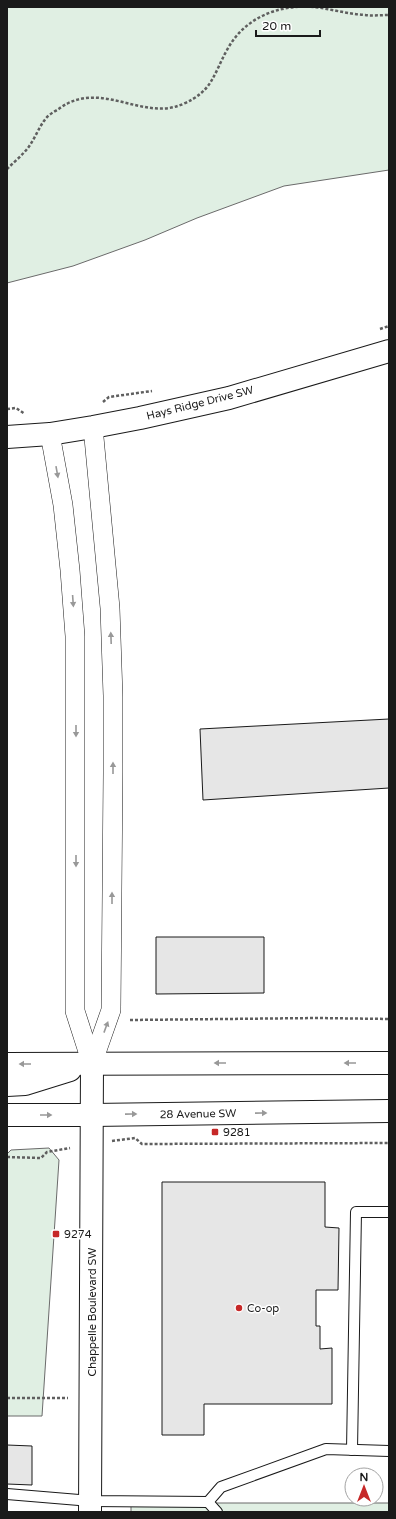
<svg xmlns="http://www.w3.org/2000/svg" width="396" height="1519" viewBox="0 0 396 1519" font-family="'Varela Round',sans-serif">
<style>
.green{fill:#e0efe3;stroke:#6a6a6a}
.building{fill:#e6e6e6;stroke:#1a1a1a}
.lines{fill:none;stroke-linecap:round;stroke-linejoin:round}
.service-casing{stroke:#1a1a1a;stroke-width:12}
.minor-casing{stroke:#1a1a1a;stroke-width:20}
.tertiary-casing{stroke:#1a1a1a;stroke-width:24}
.secondary-casing{stroke:#1a1a1a;stroke-width:24}
.path{stroke:#5f5f5f;stroke-width:2.5;stroke-dasharray:3 2;stroke-linecap:butt}
.service{stroke:#fff;stroke-width:10}
.minor{stroke:#fff;stroke-width:19}
.tertiary{stroke:#fff;stroke-width:22}
.secondary{stroke:#fff;stroke-width:22}
.oneway{fill:#989898}
.poi-dot{fill:#c62828;stroke:#fff;stroke-width:1.5}
.labels{text-anchor:middle;dominant-baseline:central;stroke-width:3;stroke-linejoin:round;paint-order:stroke}
.street-label{font-size:11px;fill:#1a1a1a;stroke:#fff}
.poi-label{font-size:11px;fill:#1a1a1a;stroke:#fff;text-anchor:start}
</style>
<rect width="100%" height="100%" fill="#fff"/>
<g class="green">
<polygon points="7,7 389,7 389,170 284,186 197,218 145,240 73,266 7,283"/>
<polygon points="49,1148 59,1160 42,1416 7,1416 7,1154 11,1150"/>
<rect x="131" y="1503" width="258" height="9"/>
</g>
<g class="building">
<polygon points="389,719 389,788 203,800 200,729"/>
<polygon points="156,937 264,937 264,993 156,994"/>
<polygon points="162,1182 325,1182 325,1227 339,1228 338,1290 316,1290 316,1326 320,1326 320,1349 332,1348 332,1404 204,1404 204,1435 162,1435"/>
<polygon points="7,1445 32,1446 32,1485 7,1484"/>
</g>
<g class="lines">
<defs>
<g id="service">
<polyline points="352,1450 356,1212 389,1212"/>
<polyline points="7,1494 91,1501 208,1502 217,1512"/>
<polyline points="208,1502 221,1487 326,1449 389,1451"/>
</g>
<g id="minor">
<polyline points="50,434 63,505 70,570 75,636 75,1011 92,1064"/>
<polyline points="92,1064 111,1010 113,773 113,696 110,608 93,427"/>
</g>
<g id="tertiary">
<polyline points="7,437 50,434 93,427 140,418 229,398 389,351"/>
<polyline points="90,1512 92,1064"/>
</g>
<g id="secondary">
<polyline points="7,1064 389,1063"/>
<polyline points="7,1085 25,1084 70,1070"/>
<polyline points="7,1115 92,1115 389,1111"/>
</g>
</defs>
<use href="#service" class="service-casing"/>
<use href="#minor" class="minor-casing"/>
<use href="#tertiary" class="tertiary-casing"/>
<use href="#secondary" class="secondary-casing"/>
<g class="path">
<path d="M7,169c7,-7 17,-15 23,-24 6,-9 10,-20 17,-28 4,-4 9,-6 13,-9 41,-29 83,14 123,-4 30,-13 30,-29 44,-54 17,-32 51,-46 87,-43 17,2 34,7 51,8 8,1 16,0 24,0"/>
<polyline points="380,329 389,326"/>
<polyline points="103,402 109,397 152,391"/>
<polyline points="7,409 16,408 25,414"/>
<polyline points="130,1020 318,1018 389,1019"/>
<polyline points="112,1141 135,1138 142,1144 389,1143"/>
<polyline points="7,1157 41,1158 47,1152 70,1148"/>
<polyline points="7,1398 68,1398"/>
</g>
<use href="#service" class="service"/>
<use href="#minor" class="minor"/>
<use href="#tertiary" class="tertiary"/>
<use href="#secondary" class="secondary"/>
</g>
<defs><path id="oneway-solid" d="M-6-.8H1V-3.2L6.5 0L1 3.2V.8H-6Z"/></defs>
<g class="oneway">
<use href="#oneway-solid" transform="translate(57 472) rotate(80)"/>
<use href="#oneway-solid" transform="translate(73 601) rotate(86)"/>
<use href="#oneway-solid" transform="translate(111 638) rotate(-92)"/>
<use href="#oneway-solid" transform="translate(76 731) rotate(90)"/>
<use href="#oneway-solid" transform="translate(113 768) rotate(-90)"/>
<use href="#oneway-solid" transform="translate(76 861) rotate(90)"/>
<use href="#oneway-solid" transform="translate(112 898) rotate(-90)"/>
<use href="#oneway-solid" transform="translate(106 1027) rotate(-70)"/>
<use href="#oneway-solid" transform="translate(220 1063) rotate(180)"/>
<use href="#oneway-solid" transform="translate(350 1063) rotate(180)"/>
<use href="#oneway-solid" transform="translate(25 1064) rotate(180)"/>
<use href="#oneway-solid" transform="translate(261 1113) rotate(-1)"/>
<use href="#oneway-solid" transform="translate(131 1114) rotate(-1)"/>
<use href="#oneway-solid" transform="translate(46 1115)"/>
</g>
<g class="poi-dot">
<rect x="211" y="1128" width="8" height="8" rx="2"/>
<rect x="52" y="1230" width="8" height="8" rx="2"/>
<circle cx="239" cy="1308" r="4"/>
</g>
<g class="labels">
<g class="street-label">
<text transform="translate(200 403) rotate(-14)">Hays Ridge Drive SW</text>
<text transform="translate(198 1114) rotate(-1)">28 Avenue SW</text>
<text transform="translate(92 1312) rotate(-90)">Chappelle Boulevard SW</text>
</g>
<g class="poi-label">
<text x="223" y="1132">9281</text>
<text x="64" y="1234">9274</text>
<text x="247" y="1308">Co-op</text>
</g>
</g>
<rect width="396" height="1519" fill="none" stroke="#1a1a1a" stroke-width="16"/>
<g transform="translate(364 1487)"><circle r="19" fill="#ffffff" stroke="#a3a3a3"/>
<path d="M0-3L7 15L0 10L-7 15Z" fill="#c62828"/>
<text y="-6" font-size="11" font-weight="bold" text-anchor="middle" fill="#1a1a1a">N</text>
</g>
<path d="M256 30v6h64v-6" fill="none" stroke="#1a1a1a" stroke-width="2"/>
<text x="262" y="30" font-size="12" fill="#1a1a1a" stroke="#ffffff" stroke-width="3" paint-order="stroke">20 m</text>
</svg>
